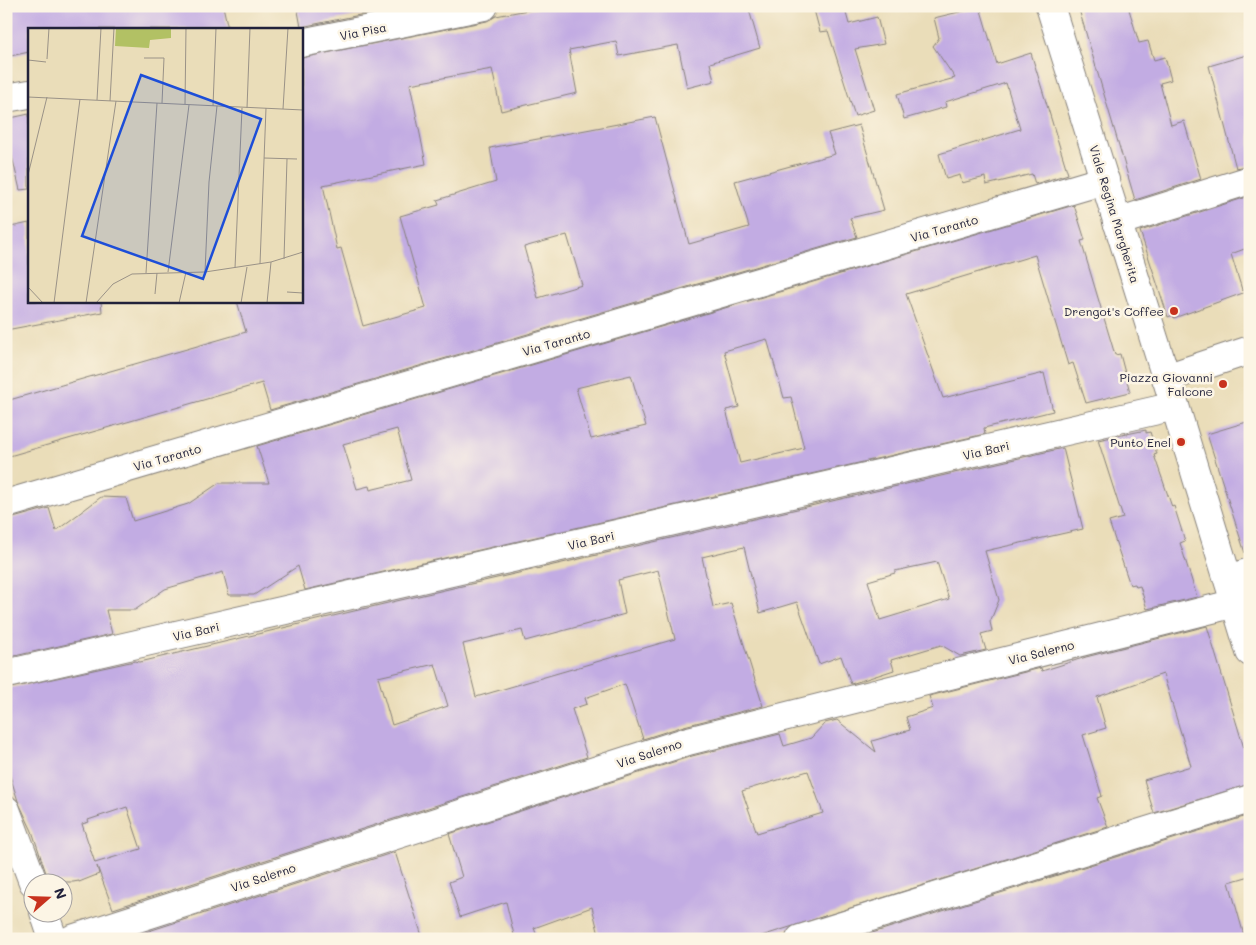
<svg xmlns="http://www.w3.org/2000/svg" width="1256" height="945" viewBox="0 0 1256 945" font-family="Mali,sans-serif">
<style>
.building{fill:#c2ace3;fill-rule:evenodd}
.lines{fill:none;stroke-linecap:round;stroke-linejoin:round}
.minor-casing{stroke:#86807a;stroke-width:30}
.tertiary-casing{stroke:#86807a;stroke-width:30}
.minor{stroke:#fff;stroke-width:28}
.tertiary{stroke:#fff;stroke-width:28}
.poi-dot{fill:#c8321e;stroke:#fcf5e5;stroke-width:2}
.labels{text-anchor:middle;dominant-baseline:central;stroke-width:5;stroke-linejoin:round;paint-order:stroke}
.street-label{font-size:12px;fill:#22223b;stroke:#fcf5e5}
.poi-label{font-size:12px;fill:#22223b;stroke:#fcf5e5;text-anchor:end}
.inset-road{fill:none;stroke:#9a9287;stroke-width:1}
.view{fill:#1d4ed8;fill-opacity:0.15;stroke:#1d4ed8;stroke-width:2.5}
.inset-edge{fill:none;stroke:#22223b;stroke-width:2.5}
</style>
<rect width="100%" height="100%" fill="#fcf5e5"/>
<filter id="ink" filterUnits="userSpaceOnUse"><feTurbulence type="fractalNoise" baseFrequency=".02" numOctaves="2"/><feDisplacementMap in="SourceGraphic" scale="10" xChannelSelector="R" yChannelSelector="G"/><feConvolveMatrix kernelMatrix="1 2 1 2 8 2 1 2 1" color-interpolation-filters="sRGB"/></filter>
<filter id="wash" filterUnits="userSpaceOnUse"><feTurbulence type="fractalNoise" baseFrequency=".0096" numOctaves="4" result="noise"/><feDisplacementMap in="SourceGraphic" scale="20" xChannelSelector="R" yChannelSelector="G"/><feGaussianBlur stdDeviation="1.12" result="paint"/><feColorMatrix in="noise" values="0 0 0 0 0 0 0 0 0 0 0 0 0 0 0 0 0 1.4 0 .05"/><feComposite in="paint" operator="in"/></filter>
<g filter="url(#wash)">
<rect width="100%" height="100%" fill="#eaddb9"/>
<g id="blocks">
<g class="building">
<polygon points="6,6 223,6 228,29 29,29 29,52 6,57"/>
<polygon points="297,6 404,6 301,27"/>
<path d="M549,6h199l12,42 -50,15 4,18 -27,7 -9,-43 -59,11 -3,-15 -47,9 8,43 -76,18 -9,-42 -82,15 16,80 -103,21 14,64 4,-1 22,78 63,-18 -26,-92 39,-11 -2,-5 59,-18 -6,-34 165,-31 34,127 60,-17 -14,-46 100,-27 -7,-21 31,-8 25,85 -34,8 7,19 -587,173 -8,-27 -256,74v-56l240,-69 -9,-31h64v-243l186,-37 9,-5zM567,235l15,50 -44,13 -14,-51z"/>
<polygon points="813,6 844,6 849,24 877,17 884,44 855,49 874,110 855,116 828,31 820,32"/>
<polygon points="1078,6 1128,6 1139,43 1148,41 1154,60 1165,57 1171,80 1160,83 1171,125 1184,121 1201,179 1135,200"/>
<polygon points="980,7 997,64 1031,53 1068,174 1065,175 1035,184 1032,174 986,185 985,177 962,183 960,175 946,179 939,154 1020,129 1006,83 945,102 946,107 904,119 897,94 955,78 933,46 939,38 934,18"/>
<polygon points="1250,54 1250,165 1236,168 1209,66"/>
<polygon points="29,114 29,189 20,190 10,148 6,149 6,119"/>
<polygon points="1250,196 1250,247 1231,254 1243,293 1174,318 1173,315 1168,317 1140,231"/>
<path d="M1074,205l11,35 -4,1 34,114 5,-1 10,38 -44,11 -13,-40 -5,2 -33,-110 -129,39 37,104 101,-25 9,38 -69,17 1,6 -680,156 -7,-24 -44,29h-25l-6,-23 -58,17 -30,21h-29l6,24 -106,24v-138l43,-12 7,23 45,-34 25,1 7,23 55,-17 31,-21h50l-12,-37zM767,339l17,59 7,-1 13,51 -64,15 -14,-53 13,-3 -15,-56zM631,375l15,51 -55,13 -15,-51zM397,429l14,51 -41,10 -1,-4 -12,3 -14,-45z"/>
<polygon points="29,223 29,301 101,301 102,312 6,330 6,228"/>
<polygon points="1250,421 1250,552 1245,553 1207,434"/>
<polygon points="1146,430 1146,433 1150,432 1157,454 1154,455 1172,507 1174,506 1185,541 1180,543 1197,597 1147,609 1140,586 1136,587 1135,584 1130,585 1109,522 1123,518 1098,440"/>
<path d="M1063,448l20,81 -98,22 14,49 -9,22 2,9 -11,3 5,16 -26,6 -19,-11 -50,15 3,10 -43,14 -10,-28 -22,8 -22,-62 -37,11 -16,-66 -42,10 11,50 18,-4 32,103 -79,20 -41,13 -18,-55 -40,14 2,6 -15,5 15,48 -474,152 -16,-43 2,8 -20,8v-1l-6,1h-24l-17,-51 -14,-30 -12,-38v-74l129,-28 5,1 248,-59zM937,562l12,37 -69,21 -12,-39 27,-8v-2zM658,570l17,69 -199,58 -13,-53 59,-14 3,11 100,-27 -7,-34zM435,664l13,42 -56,19 -14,-48zM127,807l14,42 -46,14 -13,-39 7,-2 -1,-2z"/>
<path d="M1207,626l43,142v16l-96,29 -10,-33 47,-14 -28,-92 -66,23 9,31 -23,7 19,61 -5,2 11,29 -356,112h-152l-8,-32 -58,21 4,11h-23l-9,-37 -46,15 -11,-35 13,-5 -13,-43 243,-78 88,-22 4,12 27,-8 14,-15 12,-3 39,32 -4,-11 38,-11 -4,-13 27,-9 -4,-12 112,-28 1,3 44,-14zM808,771l15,42 -66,20 -15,-42z"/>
<polygon points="1250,815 1250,876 1229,882 1245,939 853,939"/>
<polygon points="395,852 423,939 124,939"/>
</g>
</g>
</g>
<g filter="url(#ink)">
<use href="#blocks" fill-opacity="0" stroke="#86807a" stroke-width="1"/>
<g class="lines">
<defs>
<g id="minor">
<polyline points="301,43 484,6"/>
<polyline points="6,98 29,94"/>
<polyline points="1117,222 1250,180"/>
<polyline points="1166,378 1250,350"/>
<polyline points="6,504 1105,180"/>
<polyline points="1229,579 1250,572"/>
<polyline points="6,674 1175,406"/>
<polyline points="6,810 33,882"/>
<polyline points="44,912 53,939"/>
<polyline points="72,939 688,741 1236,603"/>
<polyline points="800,939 1250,799"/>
</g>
<polyline id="tertiary" points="1050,6 1175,406 1250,652"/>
</defs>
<use href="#minor" class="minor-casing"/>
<use href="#tertiary" class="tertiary-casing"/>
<use href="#minor" class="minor"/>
<use href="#tertiary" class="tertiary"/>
</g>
</g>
<g class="poi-dot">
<circle cx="1174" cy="311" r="5"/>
<circle cx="1223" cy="384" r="5"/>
<circle cx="1181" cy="442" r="5"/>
</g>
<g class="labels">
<g class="street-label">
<text transform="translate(363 31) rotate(-11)">Via Pisa</text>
<text transform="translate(1115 214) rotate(73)">Viale Regina Margherita</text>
<text transform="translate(944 228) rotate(-16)">Via Taranto</text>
<text transform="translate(556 342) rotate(-16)">Via Taranto</text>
<text transform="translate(986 450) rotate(-13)">Via Bari</text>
<text transform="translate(167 457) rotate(-16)">Via Taranto</text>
<text transform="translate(591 540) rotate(-13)">Via Bari</text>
<text transform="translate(196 631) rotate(-13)">Via Bari</text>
<text transform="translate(1041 652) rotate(-14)">Via Salerno</text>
<text transform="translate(649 753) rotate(-18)">Via Salerno</text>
<text transform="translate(263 877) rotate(-18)">Via Salerno</text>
</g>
<g class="poi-label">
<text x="1164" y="311">Drengot's Coffee</text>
<text x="1213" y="377">Piazza Giovanni<tspan x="1213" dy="14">Falcone</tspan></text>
<text x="1171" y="442">Punto Enel</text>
</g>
</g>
<g transform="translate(28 28)">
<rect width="275" height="275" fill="#eaddb9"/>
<path d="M88,0h55v10l-21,2 -1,8 -34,-2z" fill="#b2c164"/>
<path class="inset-road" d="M31,0h21M116,30h20l-2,45M19,31l2,-31M0,32l18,2M0,69l275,13M69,72l4,-72M82,73l4,-73M157,76l1,-76M185,78l3,-78M219,80l3,-80M255,81l5,-81M236,130l33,1M0,147l19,-78M256,231l3,-100M232,236l6,-156M207,240l7,-160M140,244l21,-167M177,244l4,-90 8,-76M118,245l11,-170M0,259l15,16M259,264l16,1M127,266l2,-21M26,275l26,-204M58,275l30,-202M68,275l17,-19 19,-10 73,-2 66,-10 32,-10M151,275l7,-31M213,275l6,-36M239,275l4,-41"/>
<path class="view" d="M113,47l120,44 -58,160 -121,-43z"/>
<rect width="275" height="275" class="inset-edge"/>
</g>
<rect width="1256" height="945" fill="none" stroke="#fcf5e5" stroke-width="25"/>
<g transform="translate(48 898) rotate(70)"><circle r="24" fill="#fcf5e5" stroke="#a5a1a1"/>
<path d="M0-4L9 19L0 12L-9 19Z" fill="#c8321e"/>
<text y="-8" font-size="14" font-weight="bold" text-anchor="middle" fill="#22223b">N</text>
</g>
</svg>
